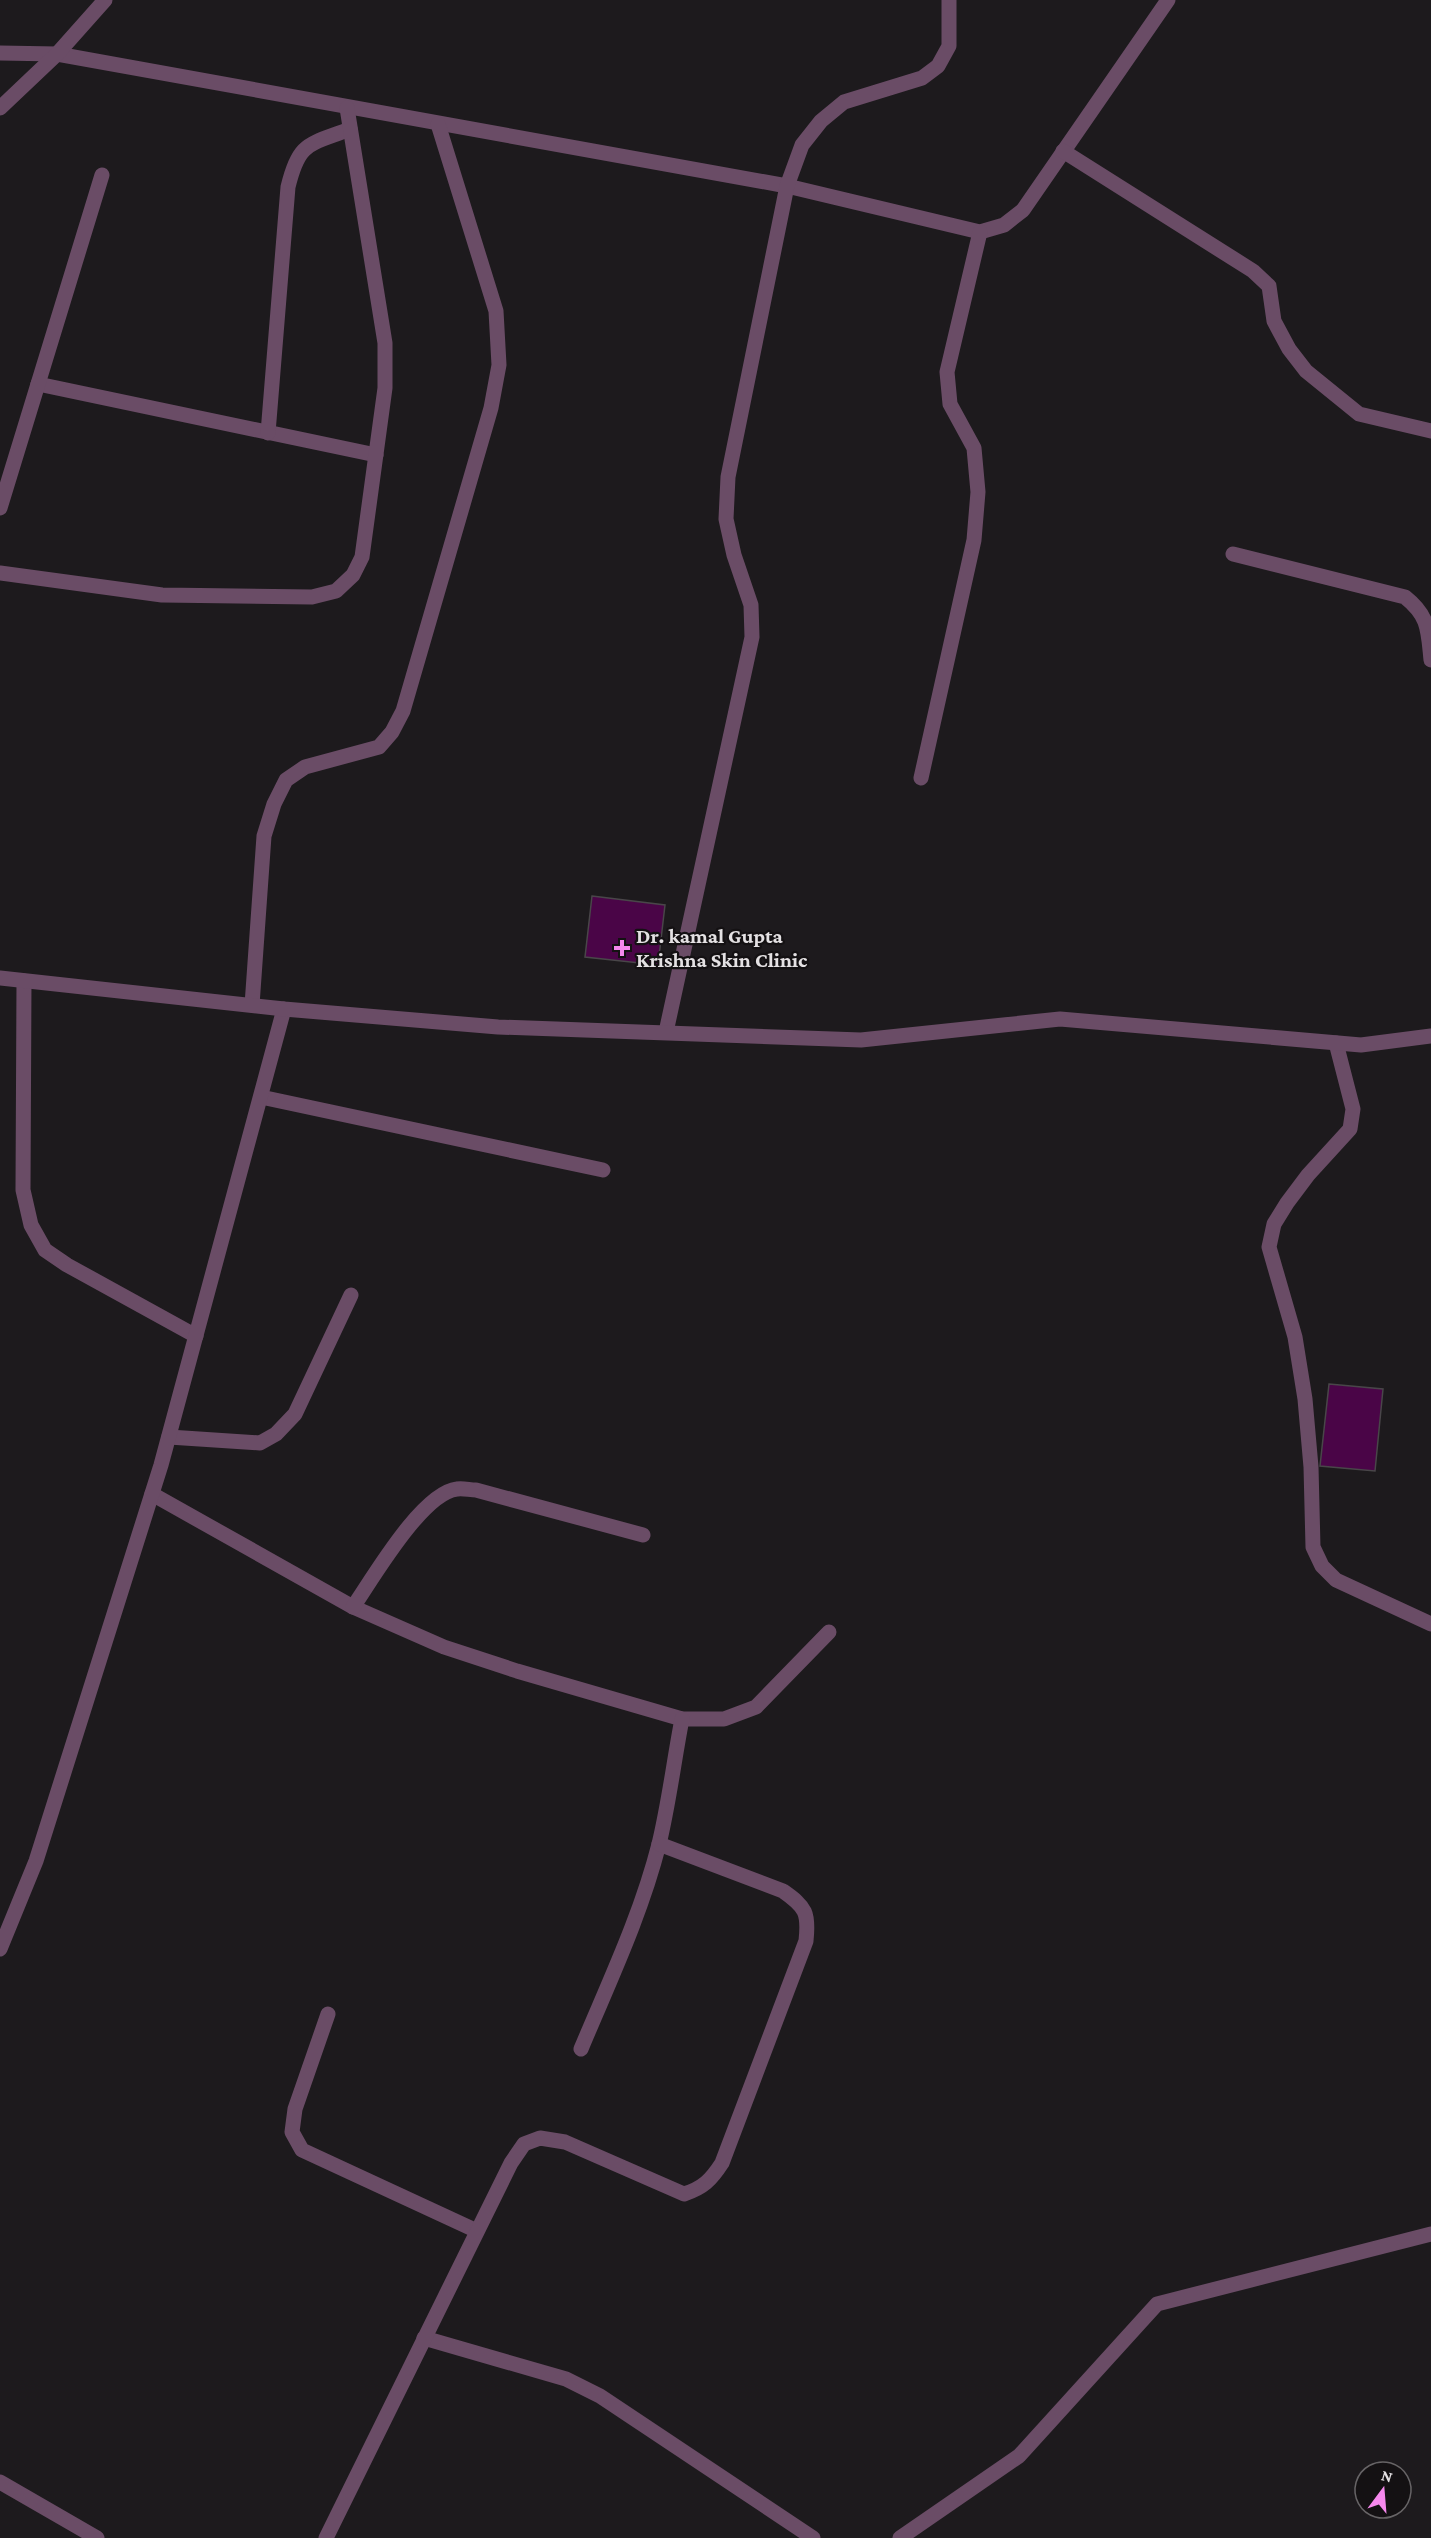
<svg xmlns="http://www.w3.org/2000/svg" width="1431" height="2538" viewBox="0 0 1431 2538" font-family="'Crimson Pro',serif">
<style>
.building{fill:#4a0547;stroke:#494649;stroke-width:1.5}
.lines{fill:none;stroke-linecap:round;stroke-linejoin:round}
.minor{stroke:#6a4c66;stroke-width:15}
.tertiary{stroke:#6a4c66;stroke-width:15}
.poi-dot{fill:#f688ed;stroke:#141113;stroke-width:2}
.labels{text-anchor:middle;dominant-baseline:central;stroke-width:4.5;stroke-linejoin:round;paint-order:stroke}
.poi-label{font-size:21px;font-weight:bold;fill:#e4e1e3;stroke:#141113;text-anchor:start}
</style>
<rect width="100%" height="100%" fill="#1d1a1d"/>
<g class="building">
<polygon points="592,896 665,905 658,965 585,957"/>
<polygon points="1329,1384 1383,1389 1375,1471 1320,1466"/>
</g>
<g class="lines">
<g class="minor">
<polyline points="0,53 57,54 787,186 980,232 1004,225 1023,210 1168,0"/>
<polyline points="0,108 57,54 105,0"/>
<polyline points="1063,151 1253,271 1269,286 1274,321 1289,349 1306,371 1359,414 1431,431"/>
<polyline points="38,384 376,455"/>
<path d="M268,433l20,-246c11,-46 21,-42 62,-58"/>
<polyline points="0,508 102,175"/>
<path d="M1233,554l172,43c24,19 23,33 26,63"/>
<polyline points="0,573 162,595 312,597 336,591 353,575 362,557 385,388 385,343 347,108"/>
<polyline points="921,778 974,540 978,492 974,448 950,404 947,372 980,232"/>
<polyline points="24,981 23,1190 31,1225 45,1250 67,1265 196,1336"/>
<polyline points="252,1005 264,836 274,804 286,780 305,767 379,747 392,732 403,711 491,408 499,365 496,311 438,124"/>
<polyline points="666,1032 752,637 751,605 734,555 726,519 728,477 787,186 802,145 821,121 844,102 922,78 938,66 949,46 949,0"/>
<polyline points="1336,1043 1353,1109 1350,1129 1308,1175 1287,1203 1274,1224 1269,1247 1295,1337 1305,1399 1311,1467 1313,1547 1322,1566 1336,1580 1431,1624"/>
<polyline points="261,1097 603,1170"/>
<polyline points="169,1437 260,1443 276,1434 295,1414 351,1295"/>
<polyline points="152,1494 353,1607 444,1647 517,1671 682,1719 724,1719 756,1707 829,1632"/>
<path d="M353,1607c20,-29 69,-114 104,-118 6,-1 13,1 19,1l167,45"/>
<polyline points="0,1949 36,1861 161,1465 284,1009"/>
<polyline points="328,2014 295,2109 292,2132 302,2150 477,2231"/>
<path d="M581,2049c28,-67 60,-134 78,-205 10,-41 15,-84 23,-125"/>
<polyline points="424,2338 566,2379 600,2396 813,2538"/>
<path d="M326,2538l185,-375 13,-19 16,-6 25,4 119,52c19,-6 27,-14 38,-31l84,-222c3,-28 0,-34 -23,-50l-124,-47"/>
<polyline points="900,2538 1019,2456 1157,2304 1431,2234"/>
</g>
<g class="tertiary">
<polyline points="0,978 284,1009 498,1027 861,1040 1060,1019 1361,1045 1431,1036"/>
<polyline points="0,2482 97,2538"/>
</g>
</g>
<path class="poi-dot" d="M619 939h6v6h6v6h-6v6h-6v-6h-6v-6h6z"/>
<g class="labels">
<g class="poi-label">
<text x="636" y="936">Dr. kamal Gupta<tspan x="636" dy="24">Krishna Skin Clinic</tspan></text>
</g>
</g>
<g transform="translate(1383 2490) rotate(16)"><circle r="28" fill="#141113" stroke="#676466" stroke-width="1.5"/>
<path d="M0-4.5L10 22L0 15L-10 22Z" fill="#f688ed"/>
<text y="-9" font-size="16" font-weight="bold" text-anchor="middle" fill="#e4e1e3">N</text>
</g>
</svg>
